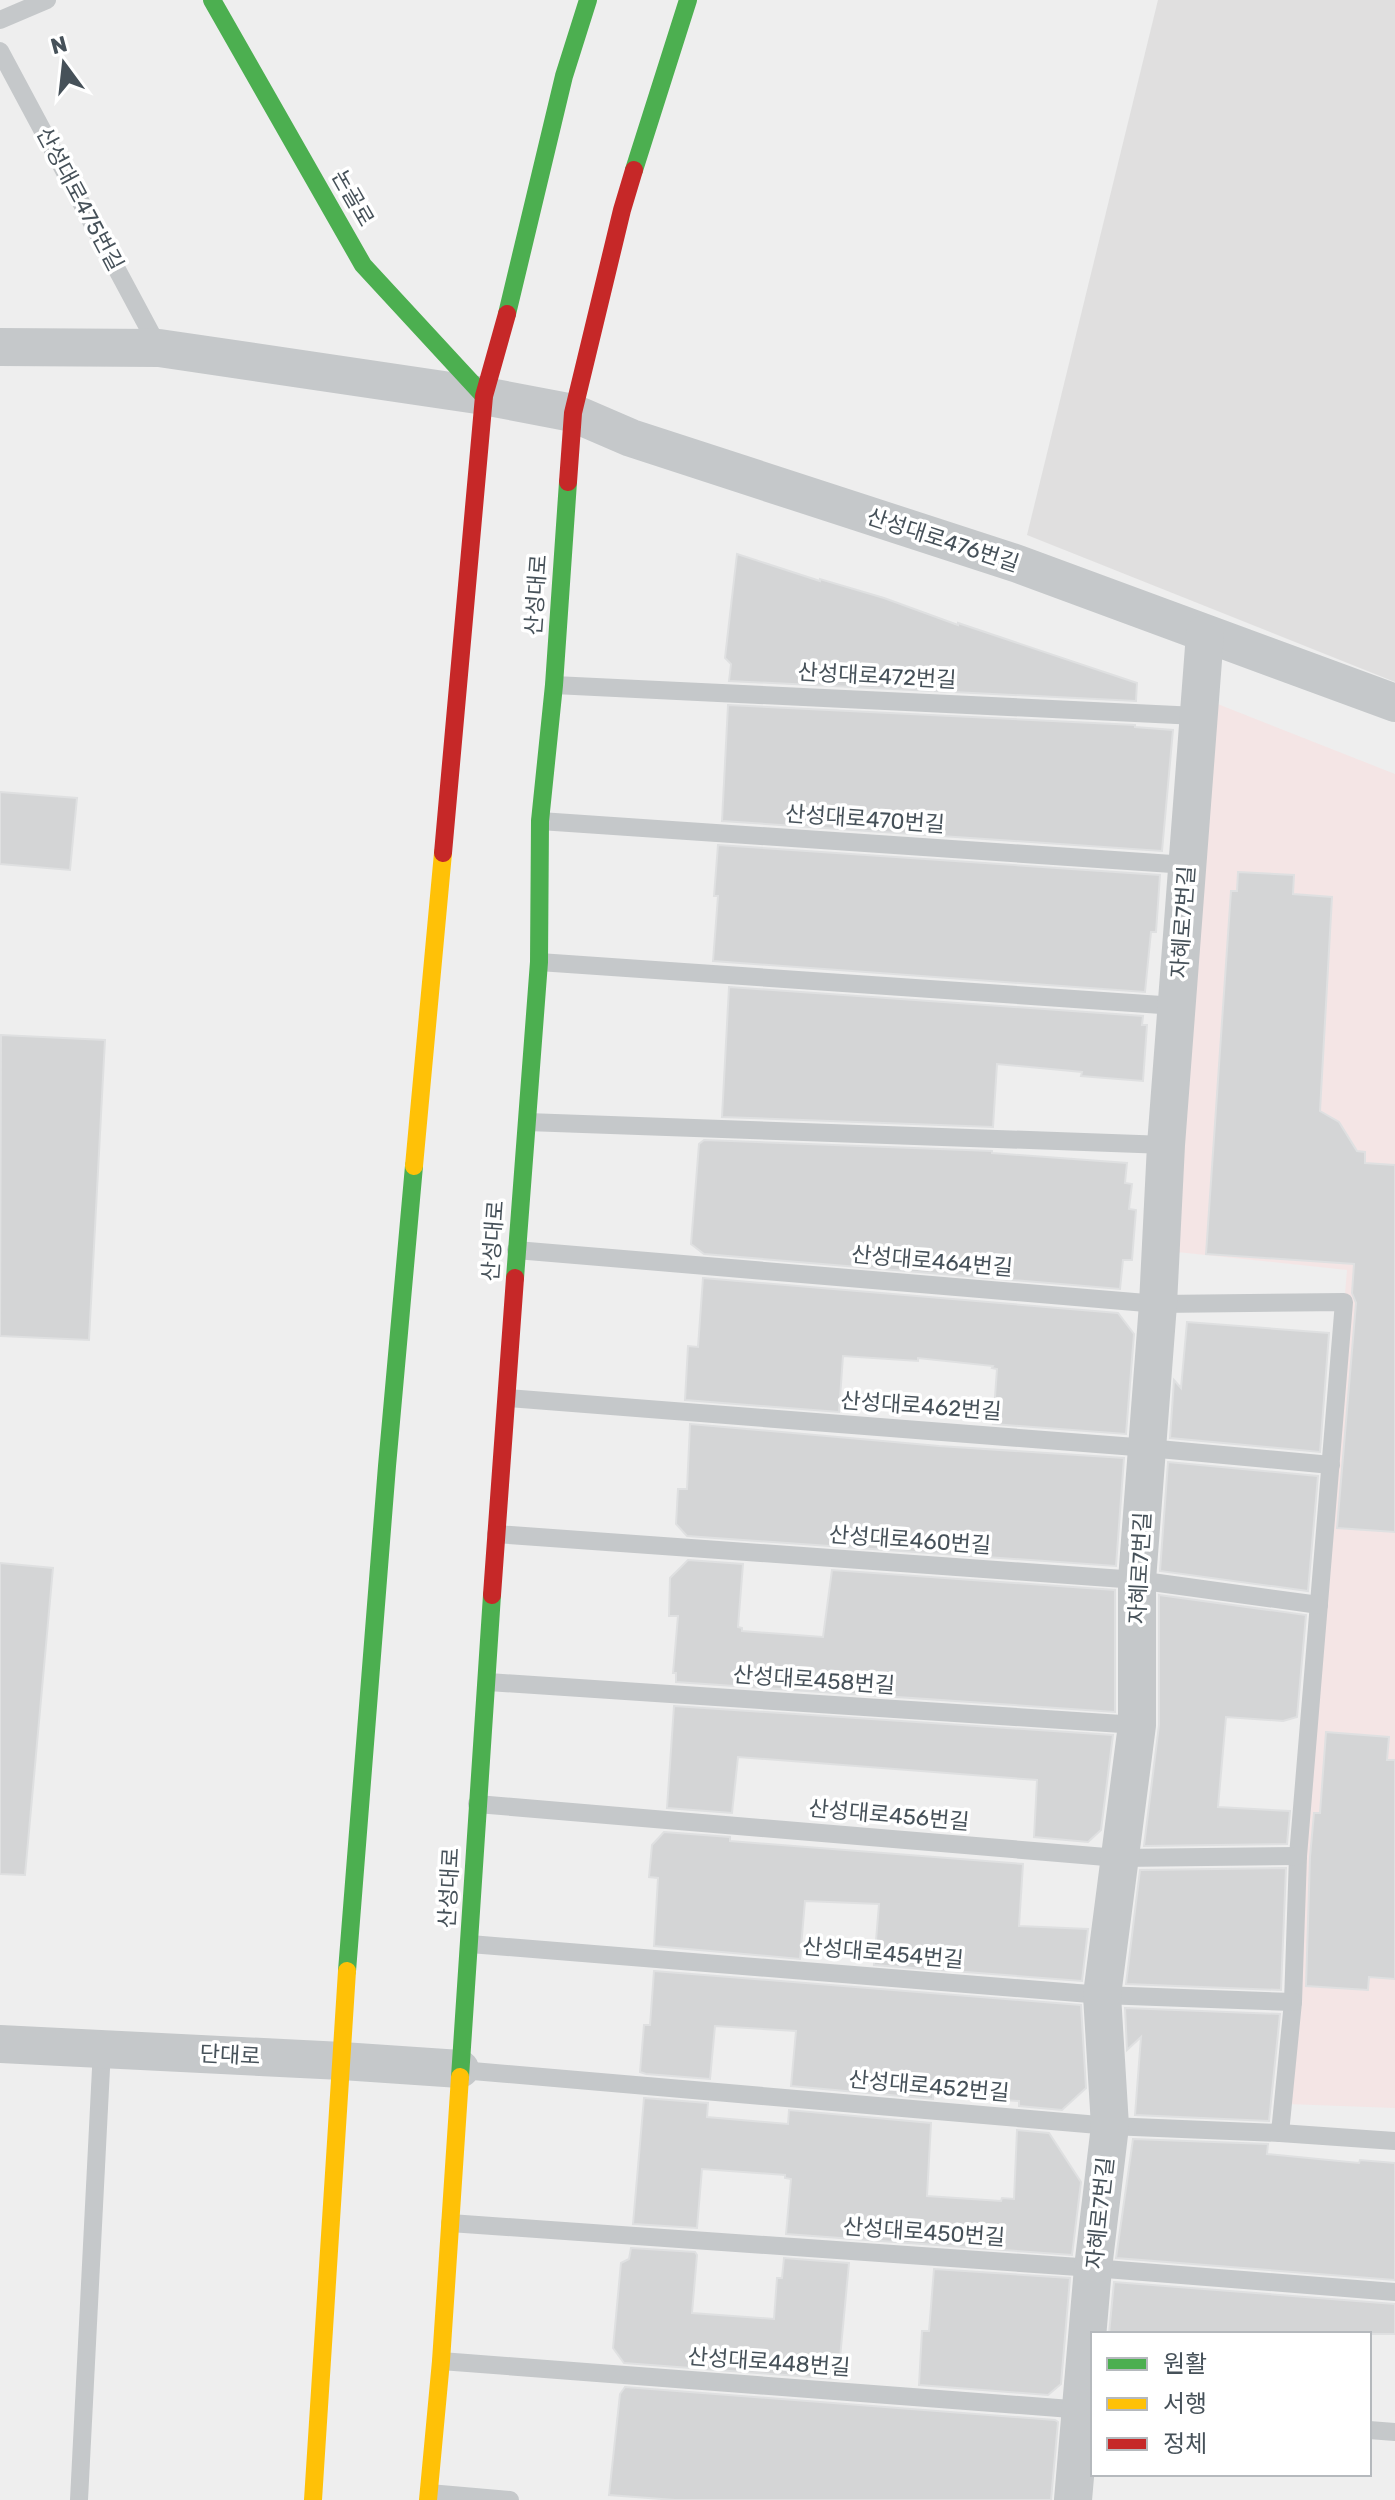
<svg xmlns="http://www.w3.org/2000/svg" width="1395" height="2500" viewBox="0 0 1395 2500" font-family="Rubik,'Noto Sans KR',sans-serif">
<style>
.education{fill:#e0dfdf}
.medical{fill:#f4e5e5}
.building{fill:#d4d5d6;stroke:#dfe0e1;stroke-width:2}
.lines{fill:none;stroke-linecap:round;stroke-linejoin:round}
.lane{stroke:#c5c8ca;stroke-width:18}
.street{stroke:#c5c8ca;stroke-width:38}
.fast{stroke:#4caf50;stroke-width:18}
.slow{stroke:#ffc107;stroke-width:18}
.jam{stroke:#c62828;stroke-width:18}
.labels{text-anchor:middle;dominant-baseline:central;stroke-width:7;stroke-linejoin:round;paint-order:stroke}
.street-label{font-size:22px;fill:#465159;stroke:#fff}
</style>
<rect width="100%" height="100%" fill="#eee"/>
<polygon class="education" points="1158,0 1395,0 1395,682 1027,535"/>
<polygon class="medical" points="1200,697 1395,774 1395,2108 1287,2104 1298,1856 1347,1270 1158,1250"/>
<g class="building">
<polygon points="737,554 820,581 820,579 884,598 958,625 958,623 1137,683 1136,701 729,681 731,664 725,658"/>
<polygon points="728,705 1135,725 1135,727 1173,730 1162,851 722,821"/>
<polygon points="0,792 77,798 70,870 0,864"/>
<polygon points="718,845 1160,875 1156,932 1151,932 1145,992 713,961 718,896 714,896"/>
<polygon points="1238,872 1294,875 1293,894 1332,897 1320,1111 1339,1122 1357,1151 1365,1152 1365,1163 1395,1165 1395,1532 1337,1528 1356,1303 1352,1293 1354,1264 1206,1254 1231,891 1237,891"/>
<polygon points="729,987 1143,1016 1142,1025 1147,1025 1143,1081 1081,1076 1082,1072 997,1064 993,1127 722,1117"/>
<polygon points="1,1035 105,1040 89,1340 0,1336"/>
<polygon points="704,1140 992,1151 992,1153 1127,1163 1125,1183 1132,1184 1129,1209 1136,1210 1132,1260 1123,1260 1120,1289 704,1254 691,1244 699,1144"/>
<polygon points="703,1278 1118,1313 1134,1334 1126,1434 993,1424 997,1369 992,1368 993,1366 918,1358 918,1361 843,1356 839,1412 685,1400 688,1346 698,1347"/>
<polygon points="1187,1322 1329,1333 1320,1452 1170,1438 1174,1380 1181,1388"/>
<polygon points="690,1424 939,1446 1124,1458 1116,1566 687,1536 676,1524 678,1489 687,1489"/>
<polygon points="1168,1462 1318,1476 1308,1591 1160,1571"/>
<polygon points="688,1560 743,1564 738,1627 742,1628 742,1631 823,1637 832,1570 1115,1590 1115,1712 676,1682 676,1673 673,1673 678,1616 669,1616 670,1578"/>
<polygon points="0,1563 53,1568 25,1875 0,1874"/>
<polygon points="1159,1595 1306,1615 1297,1717 1283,1721 1226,1717 1218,1807 1290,1811 1287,1844 1144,1846 1159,1725"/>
<polygon points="674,1706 1113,1735 1101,1830 1088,1842 1034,1837 1037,1780 738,1757 732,1813 667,1808"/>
<polygon points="1326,1732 1389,1737 1387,1760 1395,1760 1395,1979 1369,1977 1368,1990 1306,1986 1310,1857 1314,1813 1320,1813"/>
<polygon points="664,1832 730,1837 730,1841 1023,1864 1019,1926 1088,1929 1082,1981 874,1965 879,1904 805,1901 800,1959 654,1946 658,1878 649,1877 652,1845"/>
<polygon points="1286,1868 1281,1990 1126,1984 1140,1870"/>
<polygon points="654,1971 1081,2005 1086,2088 1062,2110 1019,2106 1019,2101 933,2095 933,2099 791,2086 796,2031 715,2026 710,2079 646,2074 640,2072 644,2025 650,2025"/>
<polygon points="1125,2008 1280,2014 1269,2121 1135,2115 1141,2037 1127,2050"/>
<polygon points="644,2098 708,2103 707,2117 788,2124 789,2110 931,2123 927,2196 1001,2201 1002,2198 1014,2199 1017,2130 1049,2133 1081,2182 1072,2255 786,2234 791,2179 785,2178 785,2175 702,2169 697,2228 633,2224"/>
<polygon points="1133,2139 1268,2144 1267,2154 1359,2163 1360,2160 1395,2163 1395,2280 1116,2258"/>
<polygon points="631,2248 695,2252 697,2255 692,2313 774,2319 777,2278 782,2278 784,2258 849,2263 838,2379 624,2363 613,2348 621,2263 629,2259"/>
<polygon points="934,2269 1070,2278 1061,2384 1048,2395 919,2385 922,2331 929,2331"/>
<polygon points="1114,2282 1395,2304 1395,2334 1109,2334"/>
<polygon points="625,2387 1055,2420 1058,2422 1051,2500 675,2500 609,2495 620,2394"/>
</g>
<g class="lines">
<g class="lane">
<polyline points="0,20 47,0"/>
<polyline points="0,51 159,348"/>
<polyline points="554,685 1197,716"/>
<polyline points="540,821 1187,865"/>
<polyline points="539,962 1176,1006"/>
<polyline points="527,1122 1166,1145"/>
<polyline points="516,1250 1158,1304 1344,1302 1298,1856 1293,2002 1280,2133"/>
<polyline points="507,1398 1148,1448 1331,1465"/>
<polyline points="496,1534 1137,1580 1319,1605"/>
<polyline points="488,1682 1137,1725"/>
<polyline points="477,1804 1118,1858 1298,1856"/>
<polyline points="470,1944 1102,1995 1293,2002"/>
<polyline points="461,2070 1110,2126 1280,2133 1395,2141"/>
<polyline points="450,2223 1093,2268 1395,2292"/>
<polyline points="441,2361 1084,2410"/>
<polyline points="1369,2430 1395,2432"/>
<polyline points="429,2493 510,2500"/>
<polyline points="79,2500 102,2049"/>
</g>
<g class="street">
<polyline points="0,347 159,348 484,396 573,413 631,438 1018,564 1395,703"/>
<polyline points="0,2044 342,2061 460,2069"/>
<polyline points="1073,2500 1093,2268 1110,2126 1102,1995 1137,1725 1137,1580 1158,1304 1166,1145 1205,634"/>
</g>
<g class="fast">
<polyline points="212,0 363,265 484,396"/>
<polyline points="634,170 688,0"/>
<polyline points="507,314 564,76 588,0"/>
<polyline points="515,1278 539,962 540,821 554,685 568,482"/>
<polyline points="347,1971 387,1466 414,1166"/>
<polyline points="460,2077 492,1595"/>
</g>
<g class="slow">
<polyline points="414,1166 443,853"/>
<polyline points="313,2500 347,1971"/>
<polyline points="428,2500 441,2361 460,2077"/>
</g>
<g class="jam">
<polyline points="568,482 573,413 622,210 634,170"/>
<polyline points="443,853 484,396 507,314"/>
<polyline points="492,1595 515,1278"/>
</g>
</g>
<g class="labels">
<g class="street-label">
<text transform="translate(353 198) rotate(60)">논골로</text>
<text transform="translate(80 199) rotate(62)">산성대로475번길</text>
<text transform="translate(943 540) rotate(18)">산성대로476번길</text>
<text transform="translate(536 595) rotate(-86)">산성대로</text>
<text transform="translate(877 676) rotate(3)">산성대로472번길</text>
<text transform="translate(865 819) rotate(4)">산성대로470번길</text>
<text transform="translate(1183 922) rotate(-86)">자혜로7번길</text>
<text transform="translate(493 1241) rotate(-86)">산성대로</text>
<text transform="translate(932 1261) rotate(5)">산성대로464번길</text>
<text transform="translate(921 1406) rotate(4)">산성대로462번길</text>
<text transform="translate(910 1540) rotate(4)">산성대로460번길</text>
<text transform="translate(1140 1568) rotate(-87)">자혜로7번길</text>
<text transform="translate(814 1680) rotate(4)">산성대로458번길</text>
<text transform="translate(889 1815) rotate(5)">산성대로456번길</text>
<text transform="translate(449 1888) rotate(-87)">산성대로</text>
<text transform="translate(883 1953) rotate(5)">산성대로454번길</text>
<text transform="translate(230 2055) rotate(3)">단대로</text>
<text transform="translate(929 2086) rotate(5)">산성대로452번길</text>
<text transform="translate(1100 2213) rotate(-84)">자혜로7번길</text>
<text transform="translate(924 2232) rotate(4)">산성대로450번길</text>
<text transform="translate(769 2362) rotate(4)">산성대로448번길</text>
</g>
</g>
<rect x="1091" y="2332" width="280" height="144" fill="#ffffff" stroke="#b5b9bd" stroke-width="2"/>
<rect x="1107" y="2358" width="40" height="12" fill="#4caf50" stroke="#b5b9bd" stroke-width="2"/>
<text x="1163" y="2372" font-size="24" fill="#465159">원활</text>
<rect x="1107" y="2398" width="40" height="12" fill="#ffc107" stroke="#b5b9bd" stroke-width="2"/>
<text x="1163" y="2412" font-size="24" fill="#465159">서행</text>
<rect x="1107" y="2438" width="40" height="12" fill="#c62828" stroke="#b5b9bd" stroke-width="2"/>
<text x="1163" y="2452" font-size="24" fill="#465159">정체</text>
<g transform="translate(64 64) rotate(345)" stroke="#ffffff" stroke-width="6" paint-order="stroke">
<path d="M0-6L14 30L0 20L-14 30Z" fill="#465159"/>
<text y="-12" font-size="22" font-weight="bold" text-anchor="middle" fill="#465159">N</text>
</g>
</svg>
